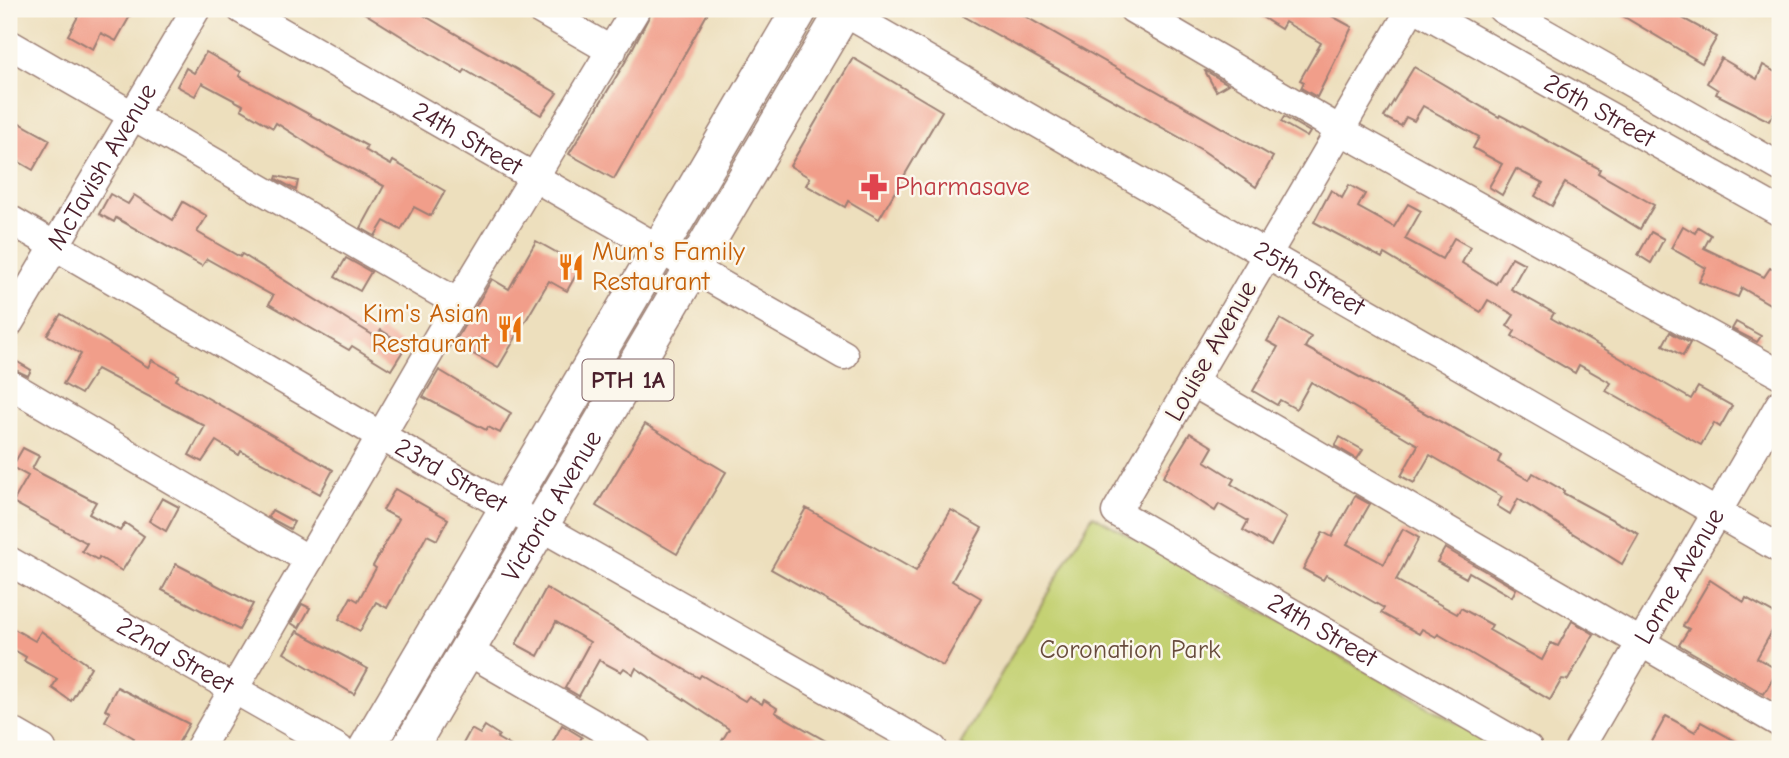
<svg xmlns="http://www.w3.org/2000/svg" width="1789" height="758" viewBox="0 0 1789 758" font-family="'Comic Neue',sans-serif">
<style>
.green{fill:#c4d173;stroke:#87784f;stroke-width:2}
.building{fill:#f19e8a}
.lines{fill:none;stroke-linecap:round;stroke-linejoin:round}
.minor-casing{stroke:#9c7f74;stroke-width:31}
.major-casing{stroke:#9c7f74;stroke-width:38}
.minor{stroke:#fff;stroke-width:28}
.major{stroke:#fff;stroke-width:35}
.labels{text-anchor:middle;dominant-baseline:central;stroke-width:5;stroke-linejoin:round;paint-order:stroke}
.shield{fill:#fbf7ec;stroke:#7f6065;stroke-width:2}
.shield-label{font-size:24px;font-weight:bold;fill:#4a1f2b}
.street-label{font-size:26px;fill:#4a1f2b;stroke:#fbf7ec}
.health-label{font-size:26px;fill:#be3a42;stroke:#fbf7ec;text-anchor:start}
.food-label{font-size:26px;fill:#c56008;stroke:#fbf7ec;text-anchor:start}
.park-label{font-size:26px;fill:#684c3d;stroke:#fbf7ec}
</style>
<rect width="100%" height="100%" fill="#fbf7ec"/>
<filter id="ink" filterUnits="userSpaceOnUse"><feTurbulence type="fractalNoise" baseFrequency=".0143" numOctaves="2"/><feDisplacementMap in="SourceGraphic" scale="14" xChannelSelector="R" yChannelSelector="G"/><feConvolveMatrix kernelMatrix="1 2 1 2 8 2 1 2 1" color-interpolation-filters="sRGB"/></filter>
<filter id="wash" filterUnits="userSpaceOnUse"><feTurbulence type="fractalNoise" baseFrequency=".00686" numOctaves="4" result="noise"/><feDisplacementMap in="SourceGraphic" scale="28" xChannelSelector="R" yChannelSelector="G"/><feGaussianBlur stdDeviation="1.57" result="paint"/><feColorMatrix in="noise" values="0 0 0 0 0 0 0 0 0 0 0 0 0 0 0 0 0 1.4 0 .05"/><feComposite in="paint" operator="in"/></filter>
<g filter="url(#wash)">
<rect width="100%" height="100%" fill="#eddfbd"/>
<polygon class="green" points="1093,515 1502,749 968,749 960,745"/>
<g id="blocks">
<g class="building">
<polygon points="82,9 134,9 116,41 101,33 93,49 68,35"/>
<polygon points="358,9 413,9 557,93 541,115 465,70 463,73 427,52"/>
<polygon points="653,9 710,9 614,179 569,154 627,59"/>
<polygon points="951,9 1012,9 1273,157 1256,187 1202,150"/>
<polygon points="1249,9 1319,9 1352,27 1317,97 1301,88 1304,82 1300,80 1321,43 1285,22 1281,29"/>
<polygon points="1611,9 1666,9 1717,37 1702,63"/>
<polygon points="206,52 241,72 239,76 367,146 365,150 391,165 393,161 445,191 431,216 414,207 401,230 384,221 375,236 361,228 384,186 329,157 276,123 273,128 241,109 243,105 202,83 195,96 177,86 186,68 194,73"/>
<polygon points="853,58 942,111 879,219 848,201 845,207 806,185 810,178 790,166"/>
<polygon points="1721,58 1757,79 1763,65 1780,75 1780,102 1769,121 1716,94 1718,90 1707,83"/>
<polygon points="1414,67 1499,117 1500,115 1600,169 1598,173 1654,205 1640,229 1565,183 1552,206 1535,196 1543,183 1516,169 1502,195 1489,187 1502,164 1473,148 1479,137 1423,106 1414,121 1406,117 1401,126 1384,117"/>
<polygon points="1205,71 1206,71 1228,84 1216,91"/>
<polygon points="9,117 50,140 33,170 9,156"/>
<polygon points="1284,117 1310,132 1307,137 1281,122"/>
<polygon points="277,176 298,181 296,190 276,179"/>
<polygon points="1349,185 1365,194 1358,207 1394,227 1408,204 1421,211 1405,239 1442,259 1454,238 1470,247 1462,263 1496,284 1512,257 1525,264 1511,289 1554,313 1551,318 1691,399 1698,387 1732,406 1720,427 1714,423 1701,445 1606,391 1611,383 1579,365 1575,373 1512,336 1515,331 1507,326 1514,315 1488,300 1481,312 1384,254 1382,258 1314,222 1331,190 1342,198"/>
<polygon points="110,194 128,204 134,195 173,220 183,202 207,216 197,232 240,257 242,254 376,337 381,330 406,346 391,370 352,346 349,350 269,304 273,296 207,259 202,266 116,218 114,222 99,214"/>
<polygon points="1683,226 1695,233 1698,227 1711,235 1704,248 1764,277 1770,268 1780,273 1780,310 1742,288 1738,297 1699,282 1706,268 1671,248"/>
<polygon points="1651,232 1664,239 1651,263 1638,255"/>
<polygon points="536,241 581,266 567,291 549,281 498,368 454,343 492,279 509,289"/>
<polygon points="346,258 371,272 360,291 335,277"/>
<polygon points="61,314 148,367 152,360 179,375 176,380 333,470 320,494 241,451 239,455 216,441 202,462 189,455 205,426 97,369 81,394 63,384 81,354 47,335"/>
<polygon points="1280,319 1311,337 1305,347 1501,455 1498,462 1529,480 1533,473 1564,491 1563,493 1639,534 1622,564 1518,499 1510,514 1497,506 1502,497 1430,455 1414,483 1401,476 1418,445 1311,382 1296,409 1280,400 1277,405 1253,391 1278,347 1267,341"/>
<polygon points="1736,322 1761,336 1757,342 1732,329"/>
<polygon points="1670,332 1690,343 1683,356 1663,345"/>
<polygon points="9,357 31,370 28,376 9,367"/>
<polygon points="439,370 511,413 500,433 488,427 486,430 423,397"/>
<polygon points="645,424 726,472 677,554 596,506"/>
<polygon points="1190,433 1213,447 1205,461 1234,479 1231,484 1286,518 1271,546 1243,530 1248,521 1219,504 1215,511 1163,477"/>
<polygon points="1340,437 1363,450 1357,459 1335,446"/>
<polygon points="23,448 39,456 32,469 96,502 89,514 120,531 125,523 144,536 122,571 99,557 98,560 82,551 87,543 13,502 28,476 12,467"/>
<polygon points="395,489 448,519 437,540 427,535 387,608 376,602 360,631 339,619 351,597 358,601 376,568 373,566 399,519 383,510"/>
<polygon points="1355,496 1370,504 1347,544 1384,564 1403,529 1419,538 1396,580 1457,614 1461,608 1492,625 1489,630 1542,660 1551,643 1558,646 1572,621 1594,634 1568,680 1562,679 1550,700 1438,634 1436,637 1422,629 1419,634 1381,613 1384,608 1326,575 1323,580 1303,569 1323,532 1332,537"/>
<polygon points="162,498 179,507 166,531 149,521"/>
<polygon points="806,508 916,571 951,510 982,528 952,581 981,598 943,666 771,569"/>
<polygon points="272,510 294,522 290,529 268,517"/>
<polygon points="1445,548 1516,589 1512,597 1469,572 1466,578 1437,562"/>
<polygon points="176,564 253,604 239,630 162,590"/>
<polygon points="1710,580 1744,602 1746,598 1780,617 1757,658 1778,670 1764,694 1679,645 1689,629 1683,626"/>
<polygon points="546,588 699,678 701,675 745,701 749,696 762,704 764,700 777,708 775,712 840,749 717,749 729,729 636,668 633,674 624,668 621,672 599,660 579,696 565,688 590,642 556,622 538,656 516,644"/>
<polygon points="302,604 310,608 299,628 291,623"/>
<polygon points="9,626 35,641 41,631 91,667 71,701 52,688 57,679 24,661 26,657 9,647"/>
<polygon points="297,631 368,669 354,694 284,653"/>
<polygon points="117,687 189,724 175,749 127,749 134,738 105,721 110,712 105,710"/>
<polygon points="1666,716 1695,732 1701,722 1750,749 1648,749"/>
<polygon points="562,725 582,737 575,749 549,749"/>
<polygon points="485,726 499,735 497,738 516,749 460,749 471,729 480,734"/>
</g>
</g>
</g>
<g filter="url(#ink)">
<use href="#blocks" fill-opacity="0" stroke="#9c7f74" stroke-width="2"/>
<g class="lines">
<defs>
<g id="minor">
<path id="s1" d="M241,9l603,346"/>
<polyline points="539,9 612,51"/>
<path id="s2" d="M839,9l941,540"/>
<polyline points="1133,9 1340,130 1780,374"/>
<path id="s3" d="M1411,9l-295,503 412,237"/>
<path id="s4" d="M1418,9l362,203"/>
<polyline points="1502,9 1780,167"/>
<polyline points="9,44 458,303 636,9"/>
<path id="s5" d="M9,219l372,217 552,313"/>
<path id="s6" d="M9,323l187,-314"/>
<polyline points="1192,382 1780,723"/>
<polyline points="9,384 309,560"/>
<path id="s7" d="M9,561l330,188"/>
<polyline points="468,651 637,749"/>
<polyline points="9,730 42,749"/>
<polyline points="199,749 458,303"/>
<path id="s8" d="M1579,749l201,-345"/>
</g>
<g id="major">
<polyline points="366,749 800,9"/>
<path id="s9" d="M409,749l436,-740"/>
</g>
</defs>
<use href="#minor" class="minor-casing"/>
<use href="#major" class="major-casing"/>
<use href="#minor" class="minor"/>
<use href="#major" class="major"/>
</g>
</g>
<defs>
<symbol id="pharmacy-bare" viewBox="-9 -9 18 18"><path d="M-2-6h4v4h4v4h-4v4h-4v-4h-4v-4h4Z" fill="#e0444e" stroke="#fbf7ec" stroke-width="2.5" paint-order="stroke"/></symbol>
<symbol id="restaurant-bare" viewBox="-9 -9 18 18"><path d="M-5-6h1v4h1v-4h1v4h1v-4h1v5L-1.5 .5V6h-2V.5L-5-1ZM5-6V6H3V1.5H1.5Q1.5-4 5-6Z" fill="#e8710a" stroke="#fbf7ec" stroke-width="2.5" paint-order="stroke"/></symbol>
</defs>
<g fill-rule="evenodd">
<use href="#pharmacy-bare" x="855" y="168" width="38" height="38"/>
<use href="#restaurant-bare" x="552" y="248" width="38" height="38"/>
<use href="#restaurant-bare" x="491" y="310" width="38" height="38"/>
</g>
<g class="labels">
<rect class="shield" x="582.5" y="359.5" width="91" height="41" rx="5"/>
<g class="shield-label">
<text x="628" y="380">PTH 1A</text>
</g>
<g class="street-label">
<text stroke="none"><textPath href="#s4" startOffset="208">26th Street</textPath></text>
<text stroke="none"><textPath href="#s1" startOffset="261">24th Street</textPath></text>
<text stroke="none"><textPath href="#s6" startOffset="182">McTavish Avenue</textPath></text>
<text stroke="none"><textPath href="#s2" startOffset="542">25th Street</textPath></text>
<text transform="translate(1211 351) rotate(-60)">Louise Avenue</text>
<text stroke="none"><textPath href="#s5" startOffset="511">23rd Street</textPath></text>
<text stroke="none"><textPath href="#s9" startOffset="282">Victoria Avenue</textPath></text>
<text stroke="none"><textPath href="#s8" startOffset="200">Lorne Avenue</textPath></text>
<text stroke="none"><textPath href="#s3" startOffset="821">24th Street</textPath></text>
<text stroke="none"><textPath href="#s7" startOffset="191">22nd Street</textPath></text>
</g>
<g class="health-label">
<text x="895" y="187">Pharmasave</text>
</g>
<g class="food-label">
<text x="592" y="252">Mum's Family<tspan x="592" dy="30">Restaurant</tspan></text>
<text x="489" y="314" text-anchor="end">Kim's Asian<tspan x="489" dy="30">Restaurant</tspan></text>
</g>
<g class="park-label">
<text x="1130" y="650">Coronation Park</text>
</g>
</g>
<rect width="1789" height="758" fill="none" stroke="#fbf7ec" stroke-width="35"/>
</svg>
